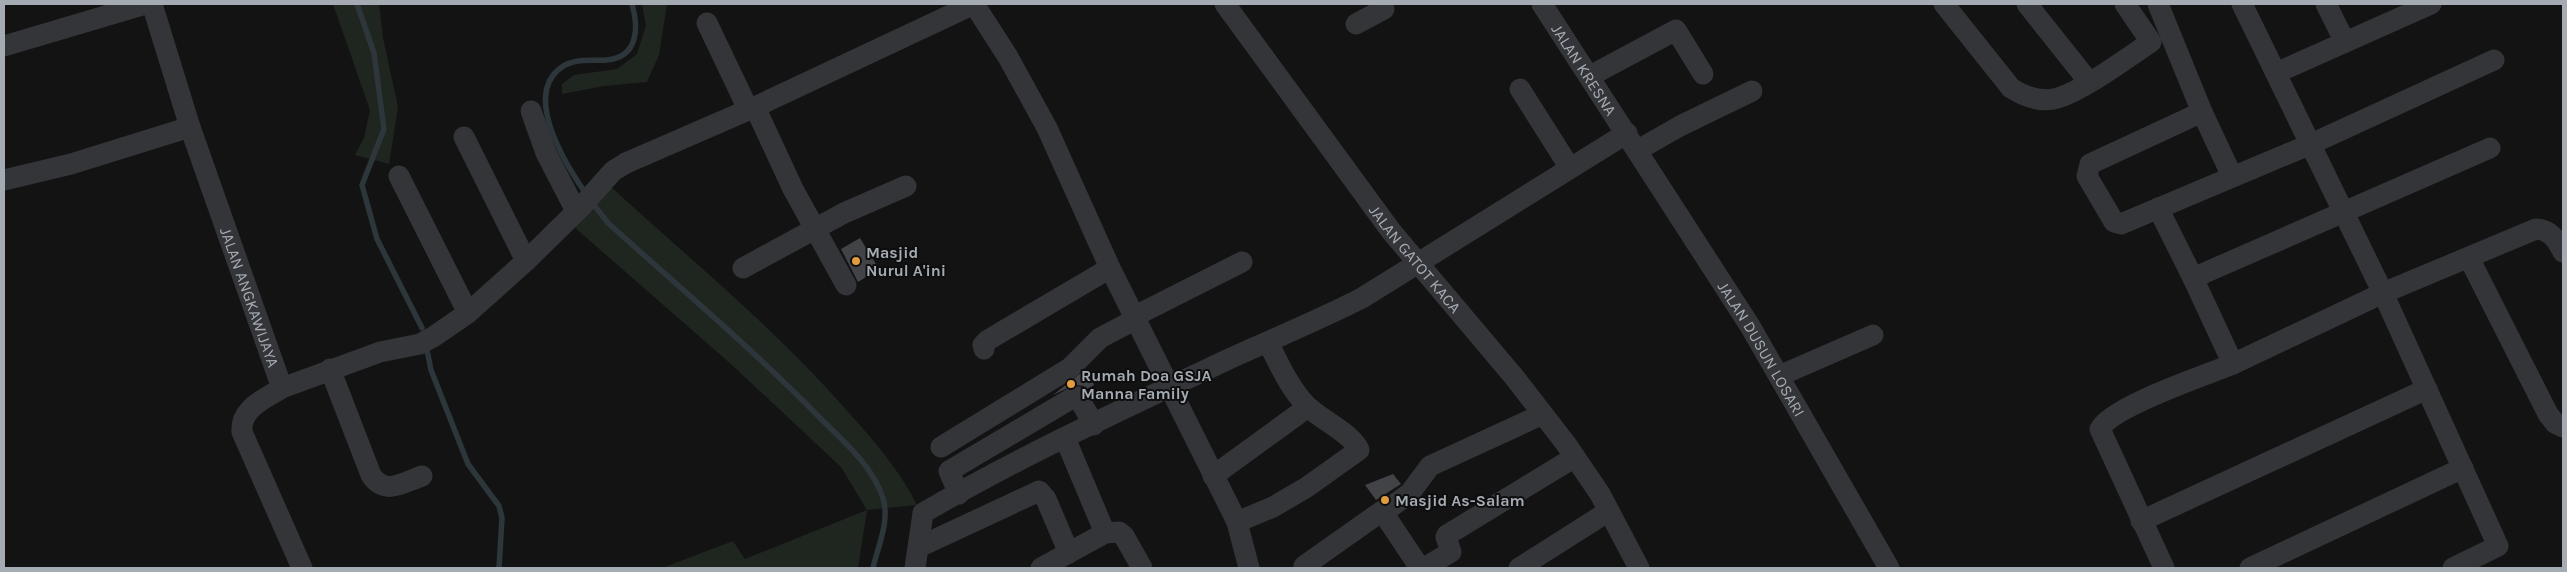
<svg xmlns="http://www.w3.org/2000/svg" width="2567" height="572" viewBox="0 0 2567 572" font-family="Karla,sans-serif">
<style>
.green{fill:#1f261f}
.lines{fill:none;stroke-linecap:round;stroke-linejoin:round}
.stream{stroke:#2d363b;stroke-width:5.5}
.building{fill:#424347}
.minor{stroke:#343538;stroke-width:21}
.poi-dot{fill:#e09c3f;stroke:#0e0e0f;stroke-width:2}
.labels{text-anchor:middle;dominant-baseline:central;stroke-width:4;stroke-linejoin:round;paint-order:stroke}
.street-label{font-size:16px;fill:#a5abb3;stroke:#0e0e0f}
.poi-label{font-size:16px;font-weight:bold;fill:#a5abb3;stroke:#0e0e0f;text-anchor:start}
</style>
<rect width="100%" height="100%" fill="#131314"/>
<g class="green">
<polygon points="333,4 379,4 383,38 398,107 389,164 355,155 364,138 370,110"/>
<polygon points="642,4 667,4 659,55 647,82 604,86 562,94 562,84 574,75 617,69 637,54 646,25"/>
<path d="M611,187c81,74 167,144 239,227 25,28 50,57 67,91l-50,5 -9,58h-196l71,-27 12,18 122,-49 -26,-43 -109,-102 -159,-139z"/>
</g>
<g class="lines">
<g class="stream">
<polyline points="357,4 374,53 384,129 362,185 377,239 422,328"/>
<path d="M586,194c-20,-29 -67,-103 -21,-129 13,-7 29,-4 42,-5 31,-3 32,-32 25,-56"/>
<path d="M591,201l17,22c71,64 145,126 212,195 23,23 52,47 63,80 7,23 -5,48 -10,70"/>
<polyline points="427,350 431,370 468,464 499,506 502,518 499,568"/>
</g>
</g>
<g class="building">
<polygon points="860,238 879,269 858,282 841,249"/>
<polygon points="1086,369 1094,385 1087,389 1084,386 1074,385 1053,395"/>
<polygon points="1393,474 1401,484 1376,500 1365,485"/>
</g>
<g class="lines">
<g class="minor">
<path id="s1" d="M152,4l38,123 92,261c-17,11 -42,20 -40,44l60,136"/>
<polyline points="974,4 1008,57 1047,128 1110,268 1237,522 1249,568"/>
<path id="s2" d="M1225,4l166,227 124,147 51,66 34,50 39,74"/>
<path id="s3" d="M1542,4l208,322 139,242"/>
<path d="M1944,4l67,84c14,9 30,15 47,10 26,-8 69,-40 93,-56l-26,-38"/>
<polyline points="2027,4 2089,82"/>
<polyline points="2158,4 2202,112 2232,176"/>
<polyline points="2242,4 2383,293 2498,546 2453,568"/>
<polyline points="2326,4 2345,42"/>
<polyline points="707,23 748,109"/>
<polyline points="1356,24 1384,9"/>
<polyline points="4,46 146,4"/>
<polyline points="2276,73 2431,4"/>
<polyline points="1590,76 1676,30 1703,74"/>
<polyline points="1520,89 1570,168"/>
<polyline points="755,107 793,189 846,285"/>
<polyline points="531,111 546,153 576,211"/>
<polyline points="2202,112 2090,164 2087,176 2114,222 2121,224 2311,144 2494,60"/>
<polyline points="464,137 526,261"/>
<polyline points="1638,150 1680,126 1752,91"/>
<polyline points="399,176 468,313"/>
<polyline points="4,180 71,164 190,127"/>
<polyline points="2158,208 2193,278"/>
<polyline points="2469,258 2548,414 2555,423 2563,427"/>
<polyline points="743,268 844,213 906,186"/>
<polyline points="1135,316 1242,262"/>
<polyline points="984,349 983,345 988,340 1110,268"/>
<path d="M2233,364l150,-71 153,-64c15,1 21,11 27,23"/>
<path d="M330,369l41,106c14,21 31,8 51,1"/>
<polyline points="1779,376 1873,335"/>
<polyline points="282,388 380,352 420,344 433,337 468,313 526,261 581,207 613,171 626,163 755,107 974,4"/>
<polyline points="1065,438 1105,533"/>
<polyline points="941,447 1070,368 1100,338 1136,319"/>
<polyline points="1213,476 1308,407"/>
<polyline points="959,494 949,471 1074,397 1078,397 1094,425"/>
<polyline points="1384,512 1410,493 1430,466 1543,414"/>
<polyline points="2141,521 2427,389"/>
<path d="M1237,522l36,-15 34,-20 52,-37c-7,-17 -40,-31 -53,-45 -17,-18 -27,-41 -38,-63"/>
<polyline points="919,547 1039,491 1046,499 1069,553"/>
<path d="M915,568l8,-55c99,-58 205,-106 308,-155 44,-20 88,-38 131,-60l265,-165"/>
<polyline points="1041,568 1105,533 1119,532 1124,536 1142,568"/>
<polyline points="1305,568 1304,566 1382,511 1420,568"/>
<polyline points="1424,568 1451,552 1446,537 1447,535 1575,457"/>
<polyline points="1519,568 1609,511"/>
<path d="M2164,568l-64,-139c12,-23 106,-54 133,-65l-40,-86 297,-130"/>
<polyline points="2250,568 2463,468"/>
</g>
</g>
<g class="poi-dot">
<circle cx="856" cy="261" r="5"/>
<circle cx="1071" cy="384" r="5"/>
<circle cx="1385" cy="500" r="5"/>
</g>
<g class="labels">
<g class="street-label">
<text stroke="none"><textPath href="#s3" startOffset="78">JALAN KRESNA</textPath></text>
<text stroke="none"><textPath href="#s2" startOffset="318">JALAN GATOT KACA</textPath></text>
<text stroke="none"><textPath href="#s1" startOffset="309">JALAN ANGKAWIJAYA</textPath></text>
<text stroke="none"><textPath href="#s3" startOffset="409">JALAN DUSUN LOSARI</textPath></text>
</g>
<g class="poi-label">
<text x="866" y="252">Masjid<tspan x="866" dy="18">Nurul A'ini</tspan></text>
<text x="1081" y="375">Rumah Doa GSJA<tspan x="1081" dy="18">Manna Family</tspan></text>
<text x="1395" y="500">Masjid As-Salam</text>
</g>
</g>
<rect width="2567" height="572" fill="none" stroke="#a5abb3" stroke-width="10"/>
</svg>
